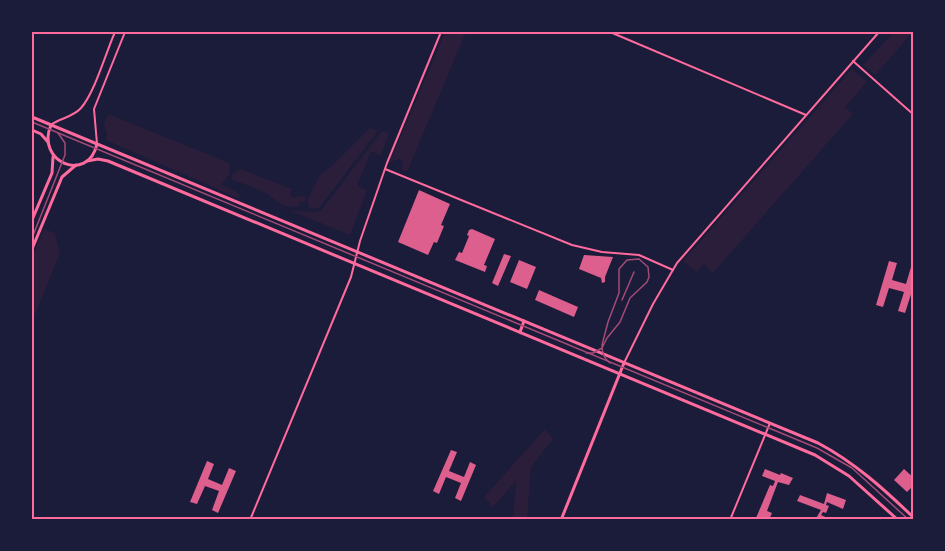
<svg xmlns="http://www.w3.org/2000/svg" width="945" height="551" viewBox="0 0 945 551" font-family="Manrope,sans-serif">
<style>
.green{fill:#2a1e3b}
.building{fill:#dd5f8e}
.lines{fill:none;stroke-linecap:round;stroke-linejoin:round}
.minor{stroke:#ff6b9d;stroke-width:2}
.tertiary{stroke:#ff6b9d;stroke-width:2}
.secondary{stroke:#ff6b9d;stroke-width:3}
.tram{stroke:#a44b75;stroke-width:1.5}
.neatline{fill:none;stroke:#ff6b9d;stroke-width:2}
</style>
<rect width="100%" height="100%" fill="#1b1b3a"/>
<g class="green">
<polygon points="445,32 466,32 407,172 401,169 403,163 400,159 390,162"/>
<polygon points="894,32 913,32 875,75 863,65"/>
<polygon points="852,69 867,82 845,107 853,114 713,273 704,264 697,273 683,261"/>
<polygon points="108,114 229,163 230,174 221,185 235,191 241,196 238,198 106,140 107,134 104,124"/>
<polygon points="370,128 378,131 319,208 310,209 307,201 320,175 332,166"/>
<polygon points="385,131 389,134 381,155 371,152 358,183 357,186 367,190 350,235 289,210 307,212 321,211 381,132"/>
<polygon points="241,169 292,189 290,194 292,197 305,196 305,202 299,203 299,207 284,206 264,192 231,179 233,173"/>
<polygon points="44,229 55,233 60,253 32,322 32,258"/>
<polygon points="545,429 553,439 531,467 527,519 513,519 516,481 493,507 484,497"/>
</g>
<g class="building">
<polygon points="419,190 450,204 441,225 444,226 437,243 434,242 428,255 398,242"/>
<polygon points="472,229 495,239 484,265 487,266 485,272 455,260 459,252 462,253 469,236 467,235 469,230"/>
<polygon points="504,254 511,256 498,286 492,283"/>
<polygon points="584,255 613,257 605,277 605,282 602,283 601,278 579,269"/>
<polygon points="519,260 536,267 527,289 510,282"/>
<polygon points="889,261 897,263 892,280 906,284 911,267 914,268 914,285 905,313 898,311 904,292 889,288 883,307 876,305"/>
<polygon points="539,290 578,307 574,317 535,300"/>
<polygon points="451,450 457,452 449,471 464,477 470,462 476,465 461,501 455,498 461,483 446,477 439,494 433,491"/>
<polygon points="207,461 214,464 208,479 222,485 229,468 236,471 218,513 212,510 219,491 205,486 197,504 190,502"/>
<polygon points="765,469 780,475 781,473 793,478 789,485 778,482 767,511 772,513 769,520 759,520 756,518 770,485 773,486 775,481 762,476"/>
<polygon points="904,469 914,478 914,485 907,492 894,480"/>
<polygon points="827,493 846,500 843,509 827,502 826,505 829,506 826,513 823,512 821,515 832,520 815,520 821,510 797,501 800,495 824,504"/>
</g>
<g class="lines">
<g class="minor">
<polyline points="610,32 806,115"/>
<polyline points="853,61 914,115"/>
<polyline points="385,169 572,245 602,252 639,255 673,270"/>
<polyline points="730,520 770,423"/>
</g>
<g class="tertiary">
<path d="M52,124c9,-6 21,-7 29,-16 14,-16 25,-56 34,-76"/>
<polyline points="97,144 94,109 125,32"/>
<polyline points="624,363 653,304 677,263 879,32"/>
<polyline points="250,520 351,277 360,241 387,163 441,32"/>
</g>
<g class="secondary">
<path d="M32,117l786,326c36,19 66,46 96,75"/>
<path d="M51,125c-16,37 37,59 46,19"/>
<polyline points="32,130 41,134 48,142"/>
<polyline points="87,161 98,159 108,161 815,455 849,476 898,520"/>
<polyline points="32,220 52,173 53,157"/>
<polyline points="32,249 62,177 76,165"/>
<polyline points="520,332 524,321"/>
<polyline points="561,520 624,363"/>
</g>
<g class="tram">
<polyline points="32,122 817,448 852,468 909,520"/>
<polyline points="32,238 65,155 65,143 58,133"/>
<polyline points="622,300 634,272"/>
<path d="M586,353h7l9,-5 5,-10 13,-16 10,-24 17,-16 2,-5 -1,-10 -9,-8 -12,1 -8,9v24l-11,29 -6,23c0,8 2,14 8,18"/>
</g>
</g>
<rect width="945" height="551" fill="none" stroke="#1b1b3a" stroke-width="66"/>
<rect x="33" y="33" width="879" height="485" class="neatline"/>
</svg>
